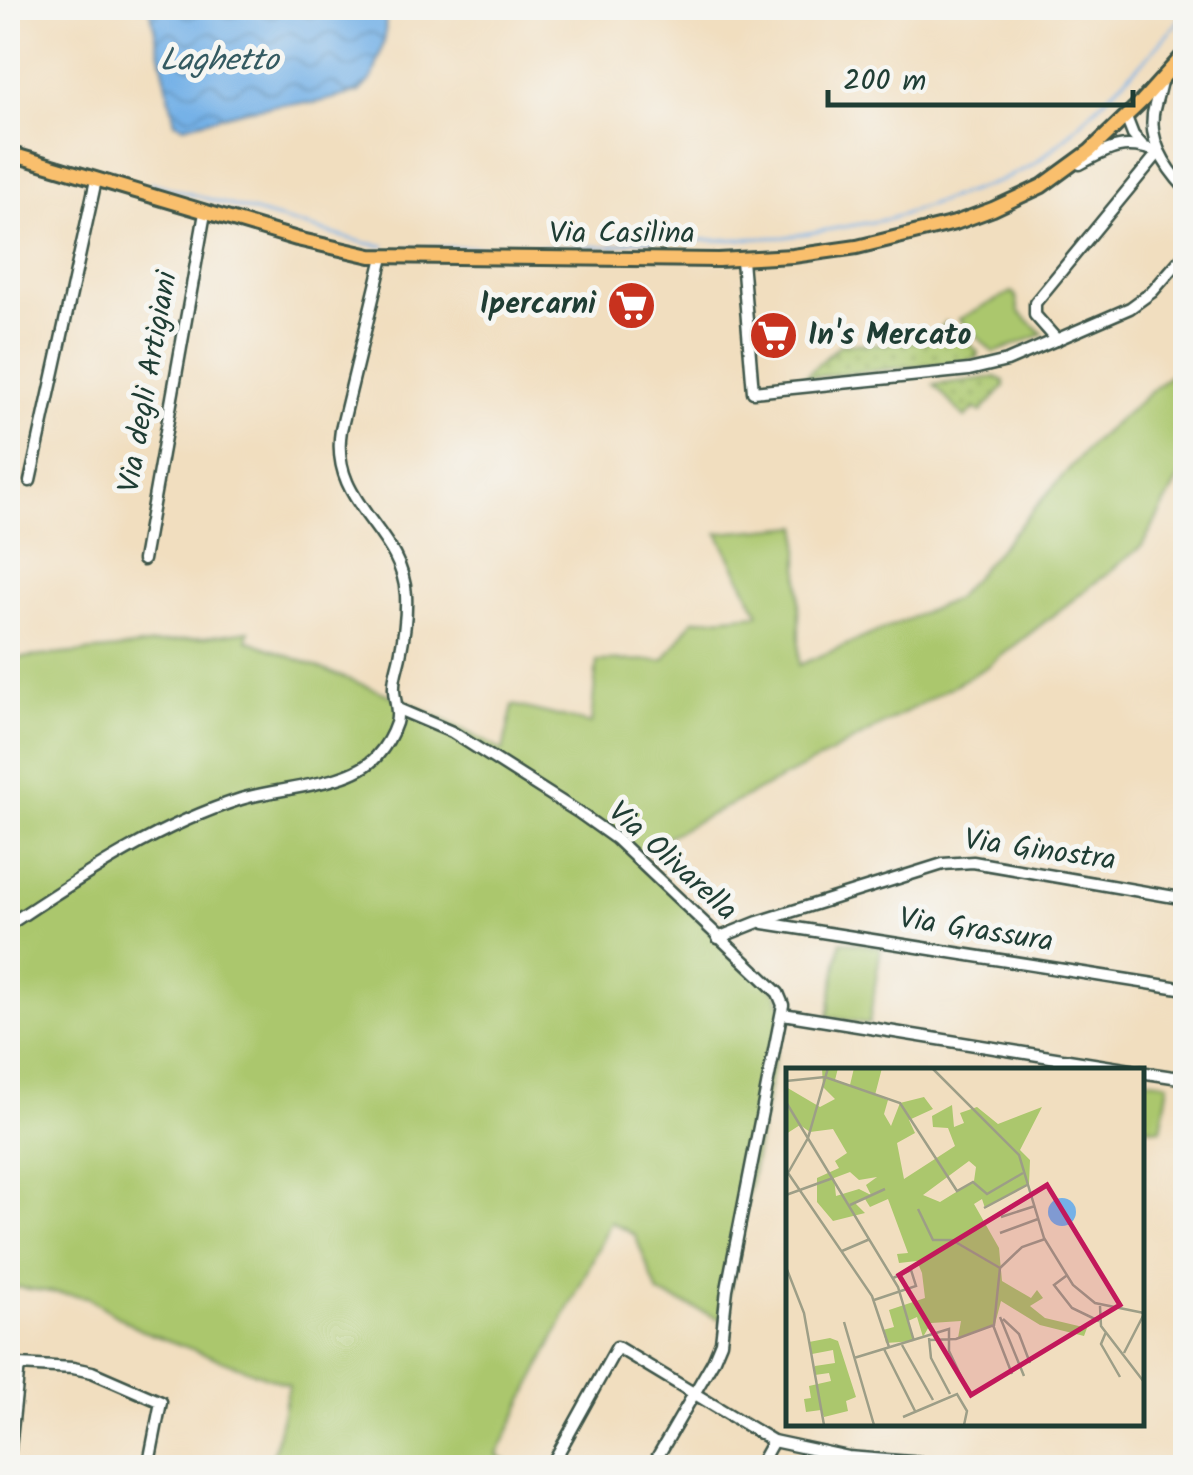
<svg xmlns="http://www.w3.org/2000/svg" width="1193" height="1475" viewBox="0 0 1193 1475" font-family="Kalam,sans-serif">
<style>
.grass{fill:#abc76d;stroke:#658250;stroke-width:2.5}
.park{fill:url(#park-dots);stroke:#658250;stroke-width:2.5}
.water{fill:url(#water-waves);stroke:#4a778e;stroke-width:2.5}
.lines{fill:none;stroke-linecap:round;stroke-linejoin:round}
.stream{stroke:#75b1e7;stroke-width:2.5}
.minor-casing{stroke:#3e5549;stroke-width:15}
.major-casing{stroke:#3e5549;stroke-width:18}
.minor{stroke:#fff;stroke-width:10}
.major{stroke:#f9bf6d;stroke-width:12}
.labels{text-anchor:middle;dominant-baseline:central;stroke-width:10;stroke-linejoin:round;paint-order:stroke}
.street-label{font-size:30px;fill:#1f3d34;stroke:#f6f6f2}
.poi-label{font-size:30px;font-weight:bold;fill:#1f3d34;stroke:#f6f6f2;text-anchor:end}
.water-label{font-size:32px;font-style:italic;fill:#345a61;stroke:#f6f6f2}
.inset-road{fill:none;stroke:#9d9e87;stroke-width:2.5}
.view{fill:#c2185b;fill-opacity:0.15;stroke:#c2185b;stroke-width:5}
.inset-edge{fill:none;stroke:#1f3d34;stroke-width:5}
</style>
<defs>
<pattern id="park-dots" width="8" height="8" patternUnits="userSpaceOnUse" patternTransform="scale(2.5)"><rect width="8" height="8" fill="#abc76d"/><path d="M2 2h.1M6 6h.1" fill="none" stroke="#8ba35a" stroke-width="1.8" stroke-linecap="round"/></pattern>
<pattern id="water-waves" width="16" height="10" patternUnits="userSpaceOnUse" patternTransform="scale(2.5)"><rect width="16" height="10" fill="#75b1e7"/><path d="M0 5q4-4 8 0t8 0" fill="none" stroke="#5f91bc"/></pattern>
</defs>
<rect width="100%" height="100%" fill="#f6f6f2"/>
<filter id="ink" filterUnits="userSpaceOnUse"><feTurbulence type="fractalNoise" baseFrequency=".01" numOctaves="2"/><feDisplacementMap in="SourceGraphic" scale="20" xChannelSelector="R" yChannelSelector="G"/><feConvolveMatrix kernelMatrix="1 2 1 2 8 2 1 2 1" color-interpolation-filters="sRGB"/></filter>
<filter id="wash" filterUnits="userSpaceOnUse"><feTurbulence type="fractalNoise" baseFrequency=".0048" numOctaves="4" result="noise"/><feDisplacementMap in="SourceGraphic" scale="40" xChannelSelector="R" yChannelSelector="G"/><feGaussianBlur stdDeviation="2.25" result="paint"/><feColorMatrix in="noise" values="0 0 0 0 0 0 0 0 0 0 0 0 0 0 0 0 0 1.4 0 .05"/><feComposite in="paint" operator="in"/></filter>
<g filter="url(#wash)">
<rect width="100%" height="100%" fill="#f1debf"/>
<g class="grass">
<polygon points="1012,292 1016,296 1019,312 1043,334 994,353 959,319"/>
<polygon points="1185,362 1185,467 1142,546 987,667 826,756 637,852 718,938 778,993 783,1014 723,1320 658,1293 635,1235 611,1222 497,1455 515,1467 270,1468 289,1385 140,1330 87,1297 8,1286 8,659 118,649 249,631 247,640 410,703 503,751 513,705 591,724 597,661 664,660 693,620 759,614 718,533 799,526 799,665 955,599 1092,443"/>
<polygon points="841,941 881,947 869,1024 828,1017"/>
<polygon points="1140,1078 1169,1083 1161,1129 1141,1126"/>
</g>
<g class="park">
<polygon points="946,322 978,352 977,358 960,362 803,378 842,343 875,344 928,341"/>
<polygon points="995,377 1004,381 1004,387 981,412 975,408 965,418 934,385"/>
</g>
<polygon class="water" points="150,8 386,8 385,38 373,77 359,92 315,103 281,104 245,110 184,126 175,122"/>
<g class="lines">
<g class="stream">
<polyline points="151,183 365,243 385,246"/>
<polyline points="406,248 614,246 635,240 721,240 785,237 821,231 889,219 997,182 1033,165 1063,140 1149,55 1176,25 1184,8"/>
</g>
</g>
</g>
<g filter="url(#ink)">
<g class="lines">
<defs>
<g id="minor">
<path d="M1161,81c-2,11 -6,22 -8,33 -4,29 14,55 33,75"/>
<polyline points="1126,117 1133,135 1142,145"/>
<path d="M1080,164c31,-17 45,-24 79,-12"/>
<polyline points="742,260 753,392 969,370 1007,361 1130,308 1152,292 1186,253"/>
<polyline points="1057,340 1035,315 1035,303 1159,152"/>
<polyline points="30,481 96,180"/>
<polyline points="143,560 205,213"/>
<polyline points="398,709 452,732 578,812 616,839 778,993 783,1005 727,1289 721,1342 713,1361 651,1468"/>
<polyline points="764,923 1186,989"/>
<path d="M8,925c73,-48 148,-99 233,-126 39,-12 110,-13 136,-43 8,-9 15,-21 19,-33 4,-13 -3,-24 -2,-37 0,-10 4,-20 6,-30 4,-20 7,-40 6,-61 -4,-66 -77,-90 -65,-165l42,-173"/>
<polyline points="718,938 758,922 943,864 973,862 1186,899"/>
<polyline points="783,1014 1131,1070"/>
<polyline points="1140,1072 1186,1079"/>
<polyline points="8,1467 19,1365 73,1368 92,1372 161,1402 148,1468"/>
<polyline points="550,1468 617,1347 773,1441 848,1457 987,1468"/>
<polyline points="758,1468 773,1441"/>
</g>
<polyline id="major" points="8,153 297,239 371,256 718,260 793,256 857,247 955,223 993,209 1042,186 1090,151 1142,101 1186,52"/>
</defs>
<use href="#minor" class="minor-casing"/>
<use href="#major" class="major-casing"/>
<use href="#minor" class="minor"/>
<use href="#major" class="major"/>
</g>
</g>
<defs>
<symbol id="supermarket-disc" viewBox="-11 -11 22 22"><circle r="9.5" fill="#c8321e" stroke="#f6f6f2"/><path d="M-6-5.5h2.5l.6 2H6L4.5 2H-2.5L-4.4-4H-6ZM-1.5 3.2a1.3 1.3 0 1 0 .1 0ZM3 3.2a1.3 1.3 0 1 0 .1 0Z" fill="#fff"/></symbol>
</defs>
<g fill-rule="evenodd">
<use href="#supermarket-disc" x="604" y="278" width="55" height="55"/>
<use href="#supermarket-disc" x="746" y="308" width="55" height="55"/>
</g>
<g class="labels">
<g class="street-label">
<text x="622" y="234">Via Casilina</text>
<text transform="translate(149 382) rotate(-80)">Via degli Artigiani</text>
<text transform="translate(1040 851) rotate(8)">Via Ginostra</text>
<text transform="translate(672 862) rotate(42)">Via Olivarella</text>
<text transform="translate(976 931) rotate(9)">Via Grassura</text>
</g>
<g class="poi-label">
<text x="596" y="305">Ipercarni</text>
<text x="808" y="336" text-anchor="start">In's Mercato</text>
</g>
<g class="water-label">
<text x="219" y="61">Laghetto</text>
</g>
</g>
<g transform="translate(786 1068)">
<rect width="358" height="358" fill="#f1debf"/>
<path d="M36,0h16l-3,12 15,5 4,-17h28l-7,27 13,5 -4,14 7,12 9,-23 24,-6 9,12 -24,11 6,13 -18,10 7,36 51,-33 -7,-18 -15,-1 -1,-11 20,-11 2,22 10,-4 -4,-10 17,-6 21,17 44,-17 -22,43 10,10 -1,24 -44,24 -3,-9 -8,5 25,44 3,33 29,17 6,-8 6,8 -13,8 15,12 42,10 -3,8 -44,-11 -39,-24 -6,23 -37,14 3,-17 -30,2 -8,14 -6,-20 -9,4 6,20 -28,2 -3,-13 11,-3 -5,-17 36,-12 -3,-25 -5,-12 -18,2 -2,-9 11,-1 -20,-54 -18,8 -5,-8 -10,4 10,10 -32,8 -16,-19v-24l22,-10 -4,-7 12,-8 -14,-24 -23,3 -10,-7 -14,9v-47l34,20 15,-8 -12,-12zM183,93l7,6 -2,14 -34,21 -17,-7zM64,104l9,8 18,-3 -11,8 5,10 -12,-6 -23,7 -2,-18zM44,270l8,3 18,56 -10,4 2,10 -24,6 -3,-7 -15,2 -2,-13 7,-1 -2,-12 22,-5 -2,-8 -14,2v-9l20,-3 -2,-13 -21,4 -3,-12z" fill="#abc76d" fill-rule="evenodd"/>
<path d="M262 144a14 14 0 1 1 28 0a14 14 0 1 1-28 0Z" fill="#75b1e7"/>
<path class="inset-road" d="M146,0l87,87 25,83 29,47 22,18 49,10M0,13l39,-4 75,26 57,88 16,-9 14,12 36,-21M0,34l112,185 16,54M0,102l86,126 17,51M2,105l20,-35 20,-70M0,127l47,-17M64,137l35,-16M198,140l43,-23M132,141l15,31h19l48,28M215,149l34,-11M214,165l38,-14M56,183l28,-12M0,199l18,46 20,112M214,200l22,-21 23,-8M280,208l-12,9 18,23 27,13M88,232l42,-14 -5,-16 -18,8M314,238l1,20 43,56M214,249l24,59M217,251l16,15 11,29M58,254l30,103M207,257l19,49M320,264l-5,12 19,33M143,270l2,20 19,36M144,272l26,-1 38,-14 6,-57M116,277l31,55M98,281l31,62M338,285l20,-39M68,290l95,-29v22l19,40M117,349l54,-23 10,17 -3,14"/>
<path class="view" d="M261,117l73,120 -149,90 -72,-120z"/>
<rect width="358" height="358" class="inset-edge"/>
</g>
<rect width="1193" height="1475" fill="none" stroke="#f6f6f2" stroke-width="40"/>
<path d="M828 90v15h305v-15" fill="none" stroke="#1f3d34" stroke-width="5"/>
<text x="843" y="90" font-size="30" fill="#1f3d34" stroke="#f6f6f2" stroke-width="8" paint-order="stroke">200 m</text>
</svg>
